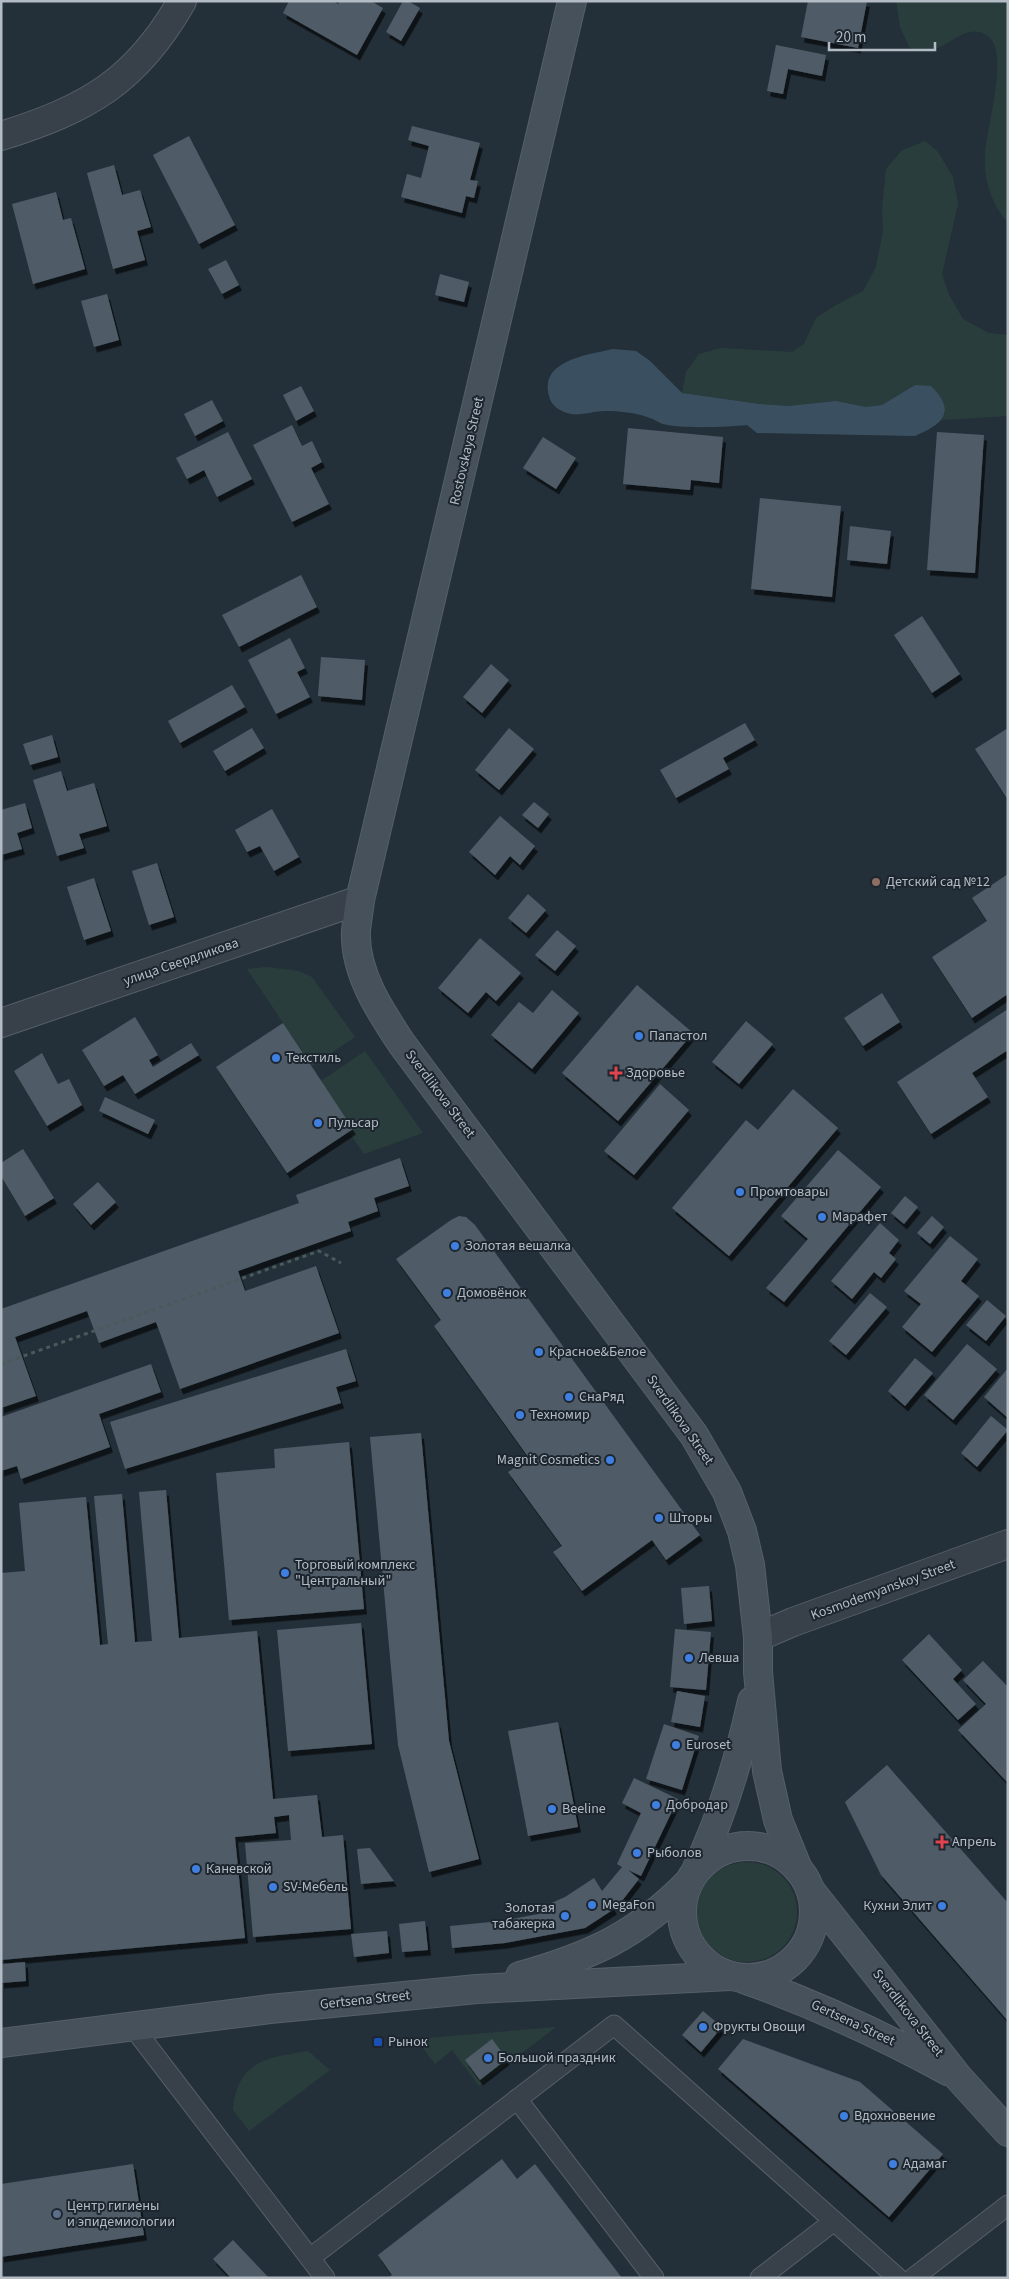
<svg xmlns="http://www.w3.org/2000/svg" width="1009" height="2279" viewBox="0 0 1009 2279" font-family="'Source Sans 3',sans-serif">
<style>
.green{fill:#293e3c}
.water{fill:#3a5061}
.building{fill:#4f5c67;filter:url(#shadow)}
.lines{fill:none;stroke-linecap:round;stroke-linejoin:round}
.lane-casing{stroke:#565f67;stroke-width:21}
.street-casing{stroke:#565f67;stroke-width:30}
.secondary-casing{stroke:#565f67;stroke-width:30}
.path{stroke:#485b5b;stroke-width:3;stroke-dasharray:4 4;stroke-linecap:butt}
.lane{stroke:#38414a;stroke-width:19}
.street{stroke:#38414a;stroke-width:28}
.secondary{stroke:#46515c;stroke-width:28}
.education-dot{fill:#8d6e63;stroke:#1d262e;stroke-width:2}
.shop-dot{fill:#3f7fe0;stroke:#1d262e;stroke-width:2}
.health-dot{fill:#e0444e;stroke:#1d262e;stroke-width:2}
.transit-dot{fill:#1a4fb4;stroke:#1d262e;stroke-width:2}
.service-dot{fill:#5c6f8a;stroke:#1d262e;stroke-width:2}
.labels{text-anchor:middle;dominant-baseline:central;stroke-width:4;stroke-linejoin:round;paint-order:stroke}
.street-label{font-size:14px;fill:#b3bcc5;stroke:#1d262e}
.poi-label{font-size:14px;fill:#b3bcc5;stroke:#1d262e;text-anchor:start}
</style>
<defs>
<filter id="shadow"><feDropShadow dx="3" dy="5.5" stdDeviation="0" flood-color="#0009"/></filter>
</defs>
<rect width="100%" height="100%" fill="#243039"/>
<g class="green">
<path d="M896,1h112v222c-16,-18 -24,-42 -23,-66 1,-29 24,-100 5,-119 -2,-2 -7,-5 -10,-6 -25,-5 -37,28 -70,16l-10,-21z"/>
<polygon points="925,141 938,152 953,177 958,204 942,274 949,295 963,319 989,333 1008,335 1008,416 942,420 945,413 915,385 882,405 866,407 836,401 788,406 760,404 682,393 686,372 699,354 721,348 792,352 804,344 816,318 836,305 863,291 876,267 883,231 882,208 886,169 901,151"/>
<polygon points="267,967 299,971 312,977 355,1037 312,1066 247,969"/>
<polygon points="365,1051 423,1133 364,1154 349,1132 353,1128 321,1081"/>
<circle cx="747" cy="1912" r="50"/>
<polygon points="556,2027 479,2086 452,2050 435,2064 416,2039"/>
<path d="M308,2051l22,19 -81,61 -16,-21c5,-50 33,-52 75,-59z"/>
</g>
<path class="water" d="M613,349l23,2 14,10 32,32 78,11 28,2 48,-5 30,6 16,-2 33,-20 16,1c26,26 12,38 -16,50l-158,-3 -10,-8c-20,2 -65,4 -84,-1 -4,-1 -9,-5 -13,-6 -13,-5 -29,-7 -42,-7 -13,-1 -29,6 -41,2 -9,-3 -16,-8 -18,-17 -10,-36 39,-41 64,-47z"/>
<g class="building">
<polygon points="289,1 333,1 338,4 340,1 371,1 383,8 357,55 283,13"/>
<polygon points="403,1 408,1 420,8 401,41 386,32"/>
<polygon points="808,1 867,1 858,48 801,37"/>
<polygon points="776,45 826,55 822,76 788,69 783,94 767,91"/>
<polygon points="412,126 480,143 470,180 478,181 474,198 466,196 462,213 401,197 407,174 421,178 429,146 408,140"/>
<polygon points="189,136 235,225 199,244 153,155"/>
<polygon points="114,165 122,195 140,190 151,227 137,231 145,260 113,269 87,173"/>
<polygon points="56,192 63,220 71,218 85,269 33,284 12,204"/>
<polygon points="226,260 239,285 222,294 208,269"/>
<polygon points="440,274 469,282 464,302 435,295"/>
<polygon points="107,294 119,340 94,347 81,301"/>
<polygon points="301,386 314,411 296,421 283,395"/>
<polygon points="212,400 223,421 195,436 184,414"/>
<polygon points="292,425 302,446 312,441 322,462 311,468 329,504 292,522 253,445"/>
<polygon points="628,428 723,437 719,483 691,480 690,490 623,484"/>
<polygon points="228,432 252,479 217,497 204,470 187,479 176,458"/>
<polygon points="937,432 984,435 975,573 927,570"/>
<polygon points="543,437 576,458 556,489 523,468"/>
<polygon points="760,498 841,506 832,597 751,589"/>
<polygon points="850,526 891,531 887,564 847,560"/>
<polygon points="301,575 317,607 239,647 222,615"/>
<polygon points="922,616 960,674 932,693 894,635"/>
<polygon points="290,638 305,668 297,672 310,697 276,714 248,660"/>
<polygon points="321,657 365,660 362,700 318,696"/>
<polygon points="491,664 509,680 482,713 463,697"/>
<polygon points="232,685 245,707 180,743 168,721"/>
<polygon points="745,723 755,740 723,758 729,769 676,798 660,770"/>
<polygon points="252,728 264,748 225,771 213,751"/>
<polygon points="509,728 534,749 499,790 475,770"/>
<polygon points="1008,728 1008,800 975,749"/>
<polygon points="52,735 58,757 30,765 23,744"/>
<polygon points="61,771 67,791 94,783 107,826 79,834 84,848 57,856 33,780"/>
<polygon points="534,802 549,814 538,828 522,815"/>
<polygon points="25,803 32,828 17,833 22,849 1,855 1,810"/>
<polygon points="272,809 299,857 274,871 260,846 247,852 235,830"/>
<polygon points="500,816 535,846 520,865 510,856 495,875 469,852"/>
<polygon points="157,863 174,917 149,925 132,871"/>
<polygon points="1008,874 1008,994 972,1018 932,957 987,921 972,898"/>
<polygon points="94,878 111,931 84,940 67,887"/>
<polygon points="528,894 546,910 526,933 508,918"/>
<polygon points="557,930 576,946 555,971 535,955"/>
<polygon points="480,938 521,973 496,1001 486,992 468,1013 438,988"/>
<polygon points="637,985 693,1033 618,1121 562,1073"/>
<polygon points="552,990 579,1013 532,1069 491,1035 519,1002 533,1013"/>
<polygon points="882,993 900,1022 863,1046 844,1018"/>
<polygon points="1008,1009 1008,1050 972,1073 988,1097 931,1134 897,1082"/>
<polygon points="135,1017 158,1055 149,1060 153,1067 191,1043 199,1055 135,1094 123,1075 104,1086 82,1050"/>
<polygon points="746,1021 773,1044 739,1084 712,1062"/>
<polygon points="283,1023 353,1129 287,1173 216,1067"/>
<polygon points="42,1053 58,1084 69,1079 82,1105 47,1126 14,1071"/>
<polygon points="660,1084 689,1110 634,1175 604,1151"/>
<polygon points="793,1089 838,1128 729,1256 672,1208 746,1120 758,1130"/>
<polygon points="105,1097 155,1120 148,1134 99,1111"/>
<polygon points="23,1149 54,1198 25,1216 1,1176 1,1163"/>
<polygon points="838,1150 881,1187 784,1302 766,1288 808,1239 781,1216"/>
<polygon points="400,1158 409,1186 374,1198 378,1211 348,1222 351,1231 238,1271 245,1291 316,1266 339,1333 180,1389 156,1322 99,1343 87,1311 15,1337 36,1396 1,1408 1,1309 299,1203 296,1195"/>
<polygon points="98,1182 116,1202 91,1225 73,1204"/>
<polygon points="905,1196 918,1207 904,1224 891,1213"/>
<polygon points="459,1216 466,1217 475,1225 700,1535 666,1560 652,1540 582,1591 553,1552 562,1546 508,1472 529,1458 434,1326 441,1320 396,1259 451,1220"/>
<polygon points="932,1216 944,1227 930,1244 917,1233"/>
<polygon points="880,1223 899,1240 889,1253 896,1259 881,1278 874,1272 852,1299 831,1281"/>
<polygon points="950,1236 978,1259 961,1281 979,1296 932,1352 902,1327 921,1304 904,1291"/>
<polygon points="870,1293 887,1307 846,1355 829,1341"/>
<polygon points="987,1300 1006,1316 986,1341 966,1325"/>
<polygon points="967,1344 997,1369 953,1420 924,1395"/>
<polygon points="346,1349 356,1381 336,1387 341,1403 125,1469 110,1422"/>
<polygon points="915,1358 933,1373 905,1406 888,1391"/>
<polygon points="151,1364 161,1392 99,1414 110,1447 21,1479 17,1466 1,1471 1,1417"/>
<polygon points="1008,1368 1008,1418 984,1397"/>
<polygon points="991,1416 1008,1430 977,1467 961,1453"/>
<polygon points="421,1433 449,1741 479,1859 429,1872 398,1745 370,1437"/>
<polygon points="349,1442 364,1609 229,1620 216,1473 275,1468 274,1449"/>
<polygon points="166,1490 179,1638 257,1631 273,1799 317,1795 322,1837 343,1835 351,1929 253,1937 245,1843 291,1840 289,1815 274,1817 276,1833 235,1837 245,1938 1,1960 1,1573 25,1571 19,1503 86,1497 100,1645 108,1644 94,1496 122,1494 135,1642 152,1641 139,1492"/>
<polygon points="709,1586 712,1621 684,1624 681,1588"/>
<polygon points="361,1623 372,1744 288,1751 277,1630"/>
<polygon points="675,1629 711,1632 706,1690 670,1687"/>
<polygon points="929,1634 962,1670 953,1679 976,1704 958,1720 902,1660"/>
<polygon points="983,1661 1008,1687 1008,1783 958,1730 986,1704 963,1680"/>
<polygon points="677,1691 705,1696 700,1727 671,1722"/>
<polygon points="558,1722 578,1827 528,1836 508,1731"/>
<polygon points="664,1724 699,1736 682,1790 646,1779"/>
<polygon points="887,1765 1008,1903 1008,2021 881,1875 845,1802"/>
<polygon points="634,1778 678,1799 641,1876 628,1870 639,1879 618,1906 607,1897 614,1909 585,1928 505,1943 452,1948 450,1926 501,1921 549,1912 547,1905 565,1897 594,1878 602,1891 622,1867 617,1864 641,1813 622,1803"/>
<polygon points="370,1848 394,1881 361,1884 357,1849"/>
<polygon points="425,1921 428,1950 402,1952 399,1924"/>
<polygon points="387,1931 389,1953 354,1957 351,1934"/>
<polygon points="25,1962 26,1981 1,1983 1,1964"/>
<polygon points="703,2011 722,2027 701,2052 682,2035"/>
<polygon points="492,2039 507,2059 480,2080 465,2060"/>
<polygon points="743,2039 860,2082 943,2154 889,2217 718,2069"/>
<polygon points="502,2159 517,2179 535,2164 622,2278 388,2278 392,2275 378,2255"/>
<polygon points="133,2164 144,2235 1,2257 1,2184"/>
<polygon points="233,2240 269,2278 231,2278 213,2259"/>
</g>
<g class="lines">
<defs>
<g id="lane">
<polyline points="133,2027 325,2278"/>
<polyline points="517,2099 654,2278"/>
<polyline points="310,2258 614,2025 898,2278"/>
<polyline points="760,2278 834,2221"/>
<polyline points="913,2278 1008,2205"/>
</g>
<g id="street">
<path d="M1,136c86,-27 135,-54 181,-135"/>
<polyline points="1,1023 360,900"/>
<polyline points="758,1637 793,1622 1008,1544"/>
</g>
<g id="secondary">
<path d="M572,1l-212,899c-1,10 -3,20 -4,31 -2,41 24,80 46,113l292,391 33,57 15,39 8,34 8,72v35l9,99 11,49 20,49"/>
<circle cx="748" cy="1912" r="66"/>
<path d="M697,1868c26,-53 42,-109 55,-167"/>
<polyline points="811,1891 958,2077 1008,2132"/>
<path d="M520,1976c71,-20 116,-40 169,-94"/>
<path d="M744,1979c73,26 136,55 204,92"/>
<polyline points="1,2043 270,2009 477,1989 730,1976"/>
</g>
</defs>
<use href="#lane" class="lane-casing"/>
<use href="#street" class="street-casing"/>
<use href="#secondary" class="secondary-casing"/>
<polyline class="path" points="1,1364 319,1251 341,1263"/>
<use href="#lane" class="lane"/>
<use href="#street" class="street"/>
<use href="#secondary" class="secondary"/>
</g>
<circle class="education-dot" cx="876" cy="882" r="5"/>
<g class="shop-dot">
<circle cx="639" cy="1036" r="5"/>
<circle cx="276" cy="1058" r="5"/>
<circle cx="318" cy="1123" r="5"/>
<circle cx="740" cy="1192" r="5"/>
<circle cx="822" cy="1217" r="5"/>
<circle cx="455" cy="1246" r="5"/>
<circle cx="447" cy="1293" r="5"/>
<circle cx="539" cy="1352" r="5"/>
<circle cx="569" cy="1397" r="5"/>
<circle cx="520" cy="1415" r="5"/>
<circle cx="610" cy="1460" r="5"/>
<circle cx="659" cy="1518" r="5"/>
<circle cx="285" cy="1573" r="5"/>
<circle cx="689" cy="1658" r="5"/>
<circle cx="676" cy="1745" r="5"/>
<circle cx="656" cy="1805" r="5"/>
<circle cx="552" cy="1809" r="5"/>
<circle cx="637" cy="1853" r="5"/>
<circle cx="196" cy="1869" r="5"/>
<circle cx="273" cy="1887" r="5"/>
<circle cx="592" cy="1905" r="5"/>
<circle cx="942" cy="1906" r="5"/>
<circle cx="565" cy="1916" r="5"/>
<circle cx="703" cy="2027" r="5"/>
<circle cx="488" cy="2058" r="5"/>
<circle cx="844" cy="2116" r="5"/>
<circle cx="893" cy="2164" r="5"/>
</g>
<g class="health-dot">
<path d="M613.5 1065.5h5v5h5v5h-5v5h-5v-5h-5v-5h5z"/>
<path d="M939.5 1834.5h5v5h5v5h-5v5h-5v-5h-5v-5h5z"/>
</g>
<rect class="transit-dot" x="373" y="2037" width="10" height="10" rx="2.5"/>
<circle class="service-dot" cx="57" cy="2214" r="5"/>
<g class="labels">
<g class="street-label">
<text transform="translate(467 451) rotate(-77)">Rostovskaya Street</text>
<text transform="translate(181 962) rotate(-19)">улица Свердликова</text>
<text transform="translate(440 1094) rotate(53)">Sverdlikova Street</text>
<text transform="translate(680 1420) rotate(55)">Sverdlikova Street</text>
<text transform="translate(883 1590) rotate(-20)">Kosmodemyanskoy Street</text>
<text transform="translate(365 2000) rotate(-6)">Gertsena Street</text>
<text transform="translate(908 2013) rotate(52)">Sverdlikova Street</text>
<text transform="translate(853 2023) rotate(25)">Gertsena Street</text>
</g>
<g class="poi-label">
<text x="886" y="882">Детский сад №12</text>
<text x="649" y="1036">Папастол</text>
<text x="286" y="1058">Текстиль</text>
<text x="626" y="1073">Здоровье</text>
<text x="328" y="1123">Пульсар</text>
<text x="750" y="1192">Промтовары</text>
<text x="832" y="1217">Марафет</text>
<text x="465" y="1246">Золотая вешалка</text>
<text x="457" y="1293">Домовёнок</text>
<text x="549" y="1352">Красное&amp;Белое</text>
<text x="579" y="1397">СнаРяд</text>
<text x="530" y="1415">Техномир</text>
<text x="600" y="1460" text-anchor="end">Magnit Cosmetics</text>
<text x="669" y="1518">Шторы</text>
<text x="295" y="1565">Торговый комплекс<tspan x="295" dy="16">"Центральный"</tspan></text>
<text x="699" y="1658">Левша</text>
<text x="686" y="1745">Euroset</text>
<text x="666" y="1805">Добродар</text>
<text x="562" y="1809">Beeline</text>
<text x="952" y="1842">Апрель</text>
<text x="647" y="1853">Рыболов</text>
<text x="206" y="1869">Каневской</text>
<text x="283" y="1887">SV-Мебель</text>
<text x="602" y="1905">MegaFon</text>
<text x="932" y="1906" text-anchor="end">Кухни Элит</text>
<text x="555" y="1908" text-anchor="end">Золотая<tspan x="555" dy="16">табакерка</tspan></text>
<text x="713" y="2027">Фрукты Овощи</text>
<text x="388" y="2042">Рынок</text>
<text x="498" y="2058">Большой праздник</text>
<text x="854" y="2116">Вдохновение</text>
<text x="903" y="2164">Адамаг</text>
<text x="67" y="2206">Центр гигиены<tspan x="67" dy="16">и эпидемиологии</tspan></text>
</g>
</g>
<rect width="1009" height="2279" fill="none" stroke="#b3bcc5" stroke-width="5"/>
<path d="M829 42v8h106v-8" fill="none" stroke="#b3bcc5" stroke-width="2.5"/>
<text x="836" y="42" font-size="15" fill="#b3bcc5" stroke="#1d262e" stroke-width="4" paint-order="stroke">20 m</text>
</svg>
